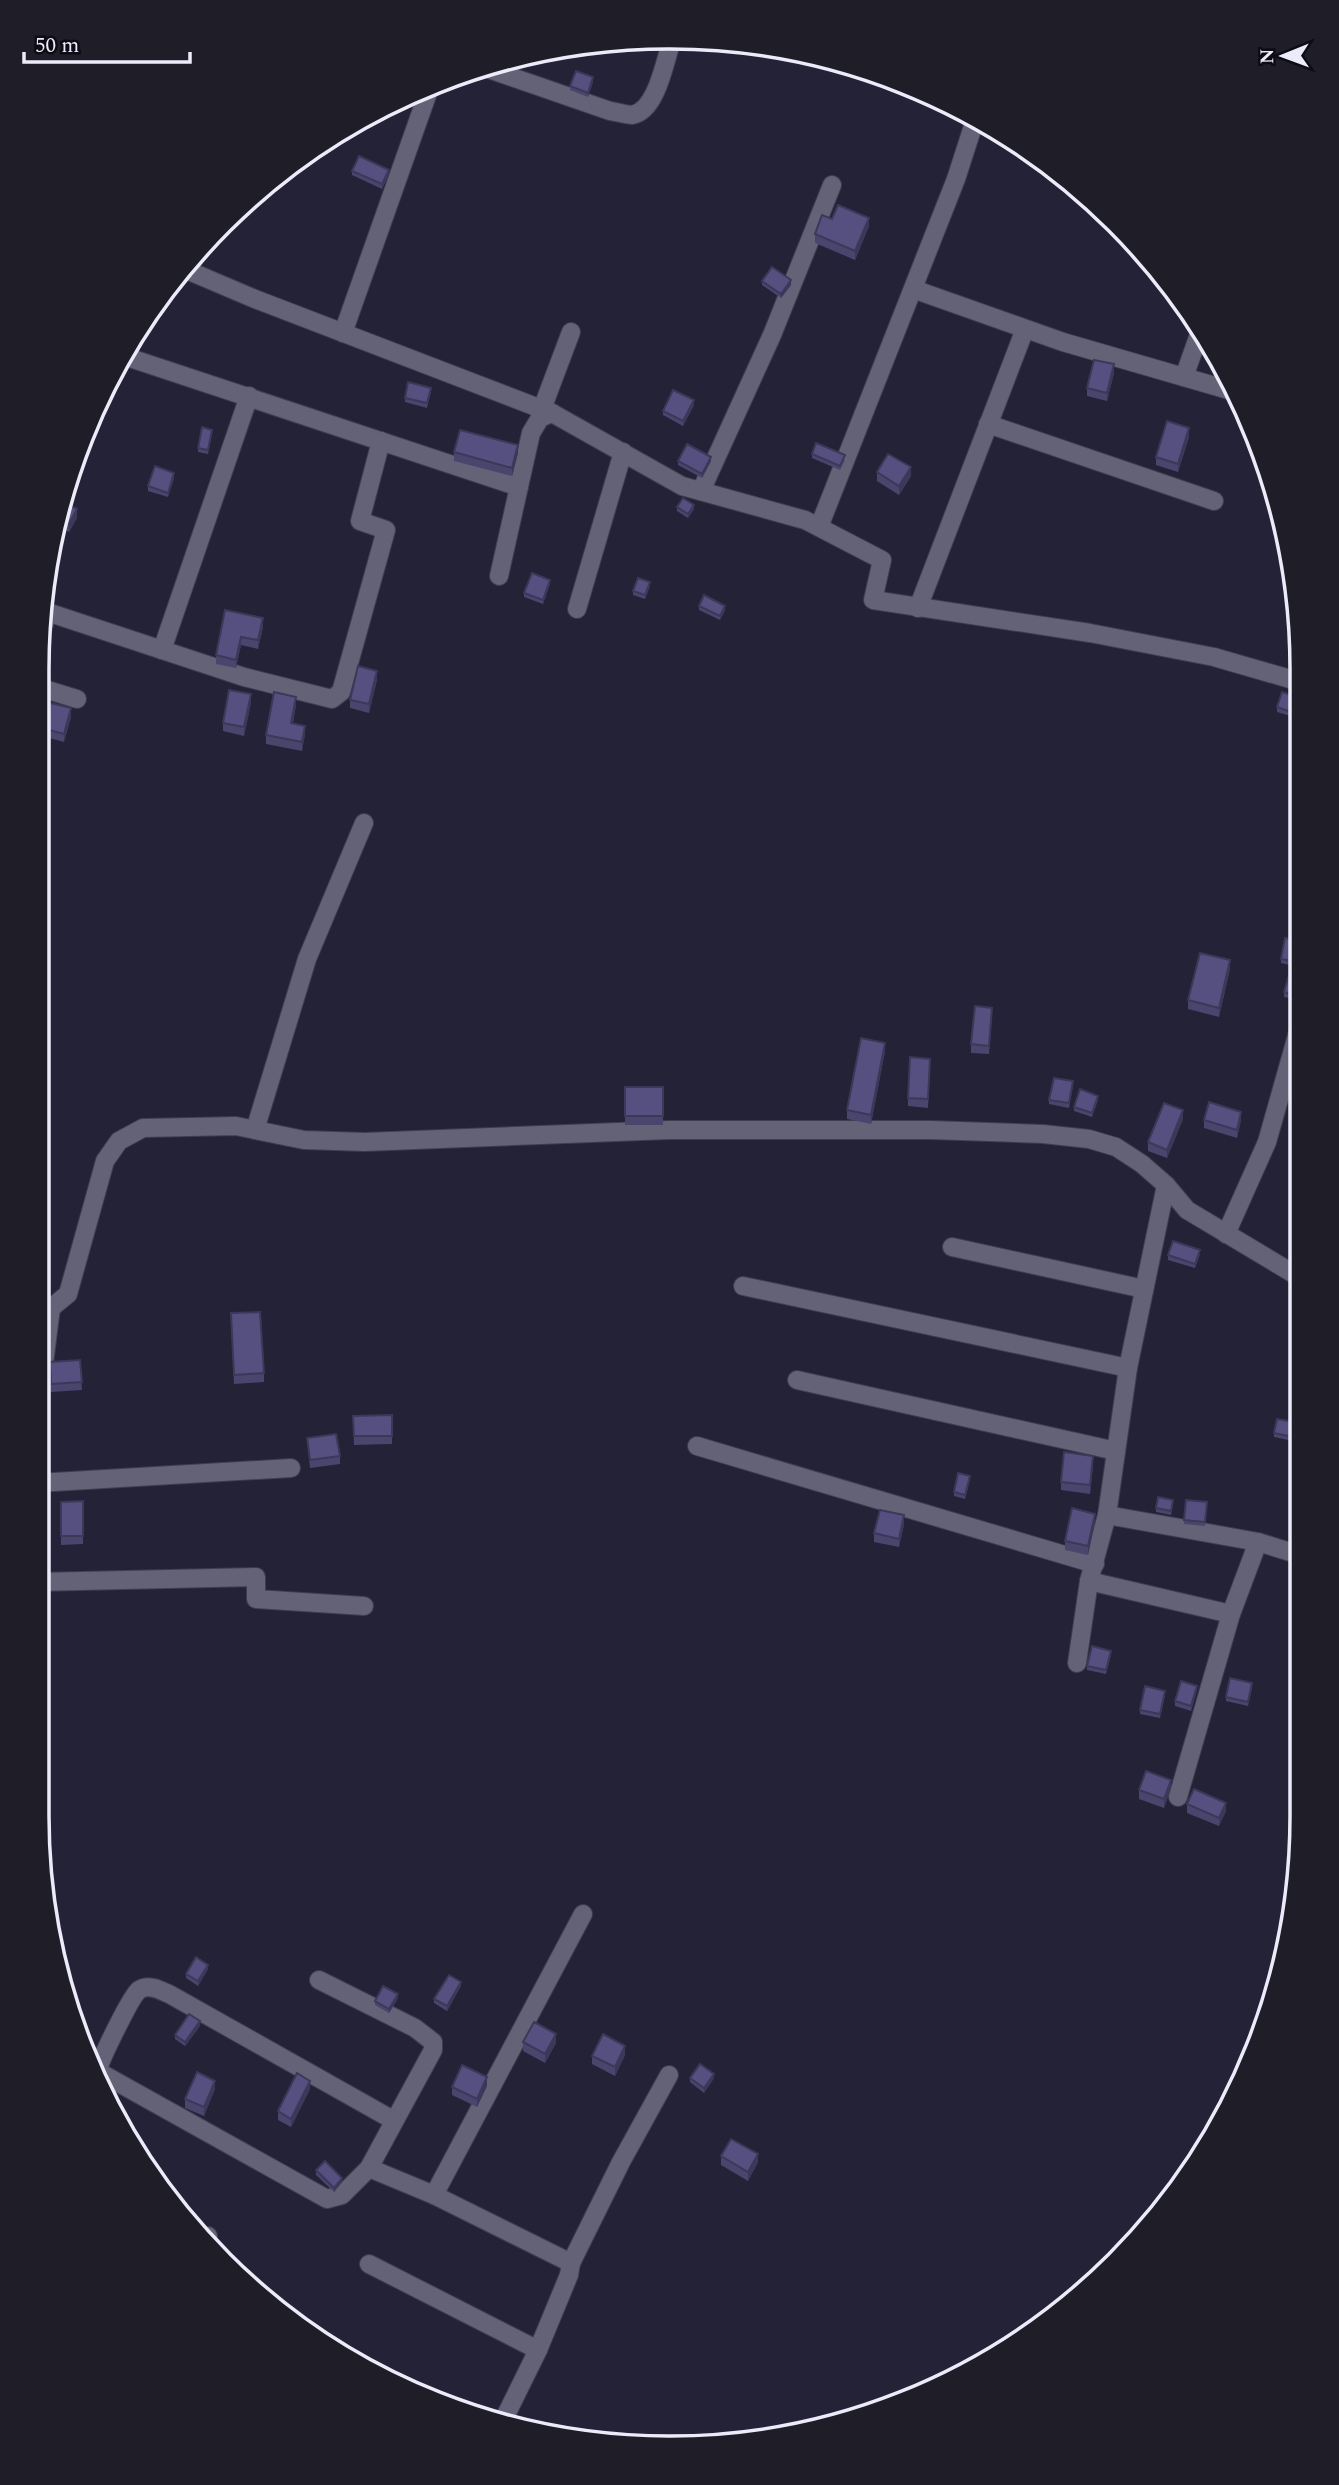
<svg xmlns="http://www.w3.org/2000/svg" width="1339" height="2485" viewBox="0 0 1339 2485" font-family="Spectral,serif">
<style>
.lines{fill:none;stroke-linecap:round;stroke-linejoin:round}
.street-casing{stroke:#3f3e51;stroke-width:20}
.street{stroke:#636277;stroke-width:18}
.wall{fill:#49456d}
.shaded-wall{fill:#3c3859}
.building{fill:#55507f;stroke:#3c3859;stroke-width:2}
.rim{fill:none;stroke:#ecebfa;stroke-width:3.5}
</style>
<rect width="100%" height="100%" fill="#232236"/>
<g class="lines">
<defs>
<g id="street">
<path d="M483,67l127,44c7,1 16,4 22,4 25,-4 33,-55 40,-75"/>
<polyline points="182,268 255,299 552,413"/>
<polyline points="913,289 1063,342 1232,391"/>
<polyline points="343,333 430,87"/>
<polyline points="121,355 519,487"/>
<polyline points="1184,377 1201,329"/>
<polyline points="542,409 571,332"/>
<polyline points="988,424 1214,501"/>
<polyline points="701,491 772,335 832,185"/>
<polyline points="819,527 956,179 976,117"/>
<polyline points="499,576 531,433 540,418 552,413 682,486 805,520 882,560 873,600 1090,633 1214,657 1297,681"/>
<polyline points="918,608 1025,329"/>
<polyline points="577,609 623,452"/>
<polyline points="41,610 244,677 332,699 341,692 386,530 360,521 381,441"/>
<polyline points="38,642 48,612"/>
<polyline points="162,650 249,396"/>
<polyline points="38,687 77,699"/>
<polyline points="255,1130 307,959 364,823"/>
<polyline points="1226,1234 1267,1142 1298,1032"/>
<polyline points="952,1247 1144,1289"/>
<polyline points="743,1286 1128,1368"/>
<polyline points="37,1310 51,1308 68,1294 105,1161 119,1141 143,1128 236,1126 304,1140 365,1142 669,1130 931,1130 1043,1134 1089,1139 1116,1147 1142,1164 1166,1185 1187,1210 1299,1277"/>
<polyline points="797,1380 1116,1451"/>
<polyline points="37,1418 51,1308"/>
<polyline points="697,1446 1095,1564"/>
<polyline points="37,1483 291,1468"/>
<polyline points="1107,1515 1258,1542 1300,1555"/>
<polyline points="1089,1581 1231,1614"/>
<polyline points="37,1582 256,1577 256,1599 364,1606"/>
<polyline points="1077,1663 1089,1581 1107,1515 1128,1368 1166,1185"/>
<polyline points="1178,1797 1231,1614 1258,1542"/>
<polyline points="319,1980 415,2028 433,2042 433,2050 369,2168"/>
<path d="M98,2070c2,-10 33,-74 41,-80 10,-7 23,1 32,5l222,125"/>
<polyline points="99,2072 327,2199 342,2195 369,2168 434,2195 571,2263 569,2275 538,2350"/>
<polyline points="434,2195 583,1914"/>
<polyline points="207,2238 208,2236"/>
<polyline points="571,2263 621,2162 669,2075"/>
<polyline points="369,2264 538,2350 501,2425"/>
</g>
</defs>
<use href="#street" class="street-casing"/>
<use href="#street" class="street"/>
</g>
<g class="wall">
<polygon points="593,82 588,97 570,90 570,86"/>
<polygon points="352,171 389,174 382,189 352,175"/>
<polygon points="832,219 869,226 855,260 815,243 815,234"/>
<polygon points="762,281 791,285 781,298 762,285"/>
<polygon points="1114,373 1107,401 1087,396 1087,388"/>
<polygon points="431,392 427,408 405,402 405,398"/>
<polygon points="694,405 683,426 663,415 663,411"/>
<polygon points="212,434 208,454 198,452 198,448"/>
<polygon points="1189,437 1178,472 1156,465 1156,457"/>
<polygon points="454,452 518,453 512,476 454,461"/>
<polygon points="812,454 845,460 840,470 812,458"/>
<polygon points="678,461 711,461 702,478 678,465"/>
<polygon points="877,472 911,476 899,495 877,481"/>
<polygon points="174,478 168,497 148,491 148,486"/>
<polygon points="58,505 77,518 69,532 55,525"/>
<polygon points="677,507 694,509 688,518 677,511"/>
<polygon points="550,584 543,604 524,597 524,593"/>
<polygon points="650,586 645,599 633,595 633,591"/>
<polygon points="699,606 725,610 720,620 699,610"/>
<polygon points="225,610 263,627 258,649 241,645 236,668 216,664 216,655"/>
<polygon points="377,680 369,713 350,708 350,700"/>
<polygon points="1297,697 1297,718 1277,712 1277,707"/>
<polygon points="38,700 71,717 64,742 38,735"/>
<polygon points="251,703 244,736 223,731 223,723"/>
<polygon points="296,705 293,723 305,734 302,751 266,744 266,735"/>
<polygon points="1298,940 1298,967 1281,963 1281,959"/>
<polygon points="1230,969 1219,1017 1188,1009 1188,1000"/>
<polygon points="1298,975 1298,1000 1284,997 1284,992"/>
<polygon points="992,1016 989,1054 971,1053 971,1044"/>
<polygon points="885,1051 871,1124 847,1119 847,1110"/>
<polygon points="930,1067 928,1108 908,1106 908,1098"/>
<polygon points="1073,1086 1069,1108 1049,1104 1049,1100"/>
<rect x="625" y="1087" width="38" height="38"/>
<polygon points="1098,1100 1092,1117 1074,1111 1074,1107"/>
<polygon points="1183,1119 1167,1158 1148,1151 1148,1142"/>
<polygon points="1204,1120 1241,1120 1237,1138 1204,1128"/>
<polygon points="1200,1254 1195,1268 1168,1260 1168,1255"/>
<polygon points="231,1322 264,1373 264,1382 234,1384"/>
<polygon points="80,1360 82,1390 51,1392 50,1362"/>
<polygon points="392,1415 392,1444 354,1445 353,1416"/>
<polygon points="1300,1423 1300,1436 1298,1442 1274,1437 1274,1433"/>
<polygon points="307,1438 340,1456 340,1464 310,1468"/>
<polygon points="1300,1443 1300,1482 1295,1481 1295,1472"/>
<polygon points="1093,1464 1090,1494 1061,1490 1061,1482"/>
<polygon points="970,1480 965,1499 954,1496 954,1492"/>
<polygon points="1300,1492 1300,1522 1290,1520 1290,1516"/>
<polygon points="1186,1500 1207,1502 1205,1526 1184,1524"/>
<polygon points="83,1501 83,1544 61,1545 61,1502"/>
<polygon points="1173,1504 1171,1515 1156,1512 1156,1508"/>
<polygon points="1095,1522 1088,1555 1065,1550 1065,1541"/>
<polygon points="904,1524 899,1547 874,1542 874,1533"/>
<polygon points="1111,1655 1106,1674 1087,1670 1087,1666"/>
<polygon points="1252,1688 1248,1706 1226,1701 1226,1697"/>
<polygon points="1197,1690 1191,1711 1175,1706 1175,1701"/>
<polygon points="1165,1695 1160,1718 1140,1714 1140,1710"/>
<polygon points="1171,1788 1164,1808 1139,1799 1139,1790"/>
<polygon points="1187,1804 1226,1811 1219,1826 1187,1813"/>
<polygon points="208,1969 198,1986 186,1978 186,1974"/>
<polygon points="461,1986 447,2011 434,2003 434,1999"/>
<polygon points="398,1998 389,2013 375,2005 375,2001"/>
<polygon points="200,2026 185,2046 175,2039 175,2035"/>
<polygon points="523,2042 556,2043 545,2063 523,2051"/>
<polygon points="625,2055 615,2076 592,2064 592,2056"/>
<polygon points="690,2078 714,2078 704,2093 690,2082"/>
<polygon points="487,2086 477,2107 452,2095 452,2087"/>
<polygon points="215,2089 204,2116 185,2108 185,2099"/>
<polygon points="310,2089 291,2127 278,2120 278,2111"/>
<polygon points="721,2156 758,2162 748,2181 721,2165"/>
<polygon points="316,2170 342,2182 334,2192 316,2175"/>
</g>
<g class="shaded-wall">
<polygon points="593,77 593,82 588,97 588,93"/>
<polygon points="389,170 389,174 382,189 382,184"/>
<polygon points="869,218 869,226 855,260 855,251"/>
<polygon points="791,280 791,285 781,298 781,294"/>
<polygon points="1114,364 1114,373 1107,401 1107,393"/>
<polygon points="694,400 694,405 683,426 683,421"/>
<polygon points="1189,428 1189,437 1178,472 1178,464"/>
<polygon points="518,445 518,453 512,476 512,468"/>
<polygon points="711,457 711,461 702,478 702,474"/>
<polygon points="911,467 911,476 899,495 899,486"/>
<polygon points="174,473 174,478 168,497 168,493"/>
<polygon points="694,505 694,509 688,518 688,514"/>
<polygon points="77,509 77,518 69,532 69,524"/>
<polygon points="550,580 550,584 543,604 543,600"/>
<polygon points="725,606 725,610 720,620 720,616"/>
<polygon points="263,618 263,627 258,649 258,640"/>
<polygon points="241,637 241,645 236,668 236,660"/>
<polygon points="377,671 377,680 369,713 369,704"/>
<polygon points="251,694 251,703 244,736 244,727"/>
<polygon points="296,697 296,705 291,731 291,723"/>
<polygon points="71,708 71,717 64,742 64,734"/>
<polygon points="305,726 305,734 302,751 302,742"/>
<polygon points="1230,960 1230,969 1219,1017 1219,1008"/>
<polygon points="885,1043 885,1051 871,1124 871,1115"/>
<polygon points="1183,1110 1183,1119 1167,1158 1167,1150"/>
<polygon points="1241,1112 1241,1120 1237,1138 1237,1130"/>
<polygon points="1093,1456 1093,1464 1090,1494 1090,1485"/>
<polygon points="1095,1514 1095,1522 1088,1555 1088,1546"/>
<polygon points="904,1515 904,1524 899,1547 899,1539"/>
<polygon points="1171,1780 1171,1788 1164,1808 1164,1799"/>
<polygon points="1226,1803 1226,1811 1219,1826 1219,1818"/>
<polygon points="208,1965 208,1969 198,1986 198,1981"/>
<polygon points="461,1982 461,1986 447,2011 447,2006"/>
<polygon points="398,1994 398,1998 389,2013 389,2009"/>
<polygon points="200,2021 200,2026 185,2046 185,2042"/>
<polygon points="556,2034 556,2043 545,2063 545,2054"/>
<polygon points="625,2046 625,2055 615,2076 615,2067"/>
<polygon points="714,2074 714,2078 704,2093 704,2088"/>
<polygon points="487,2077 487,2086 477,2107 477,2099"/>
<polygon points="215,2081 215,2089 204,2116 204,2107"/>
<polygon points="310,2081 310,2089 291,2127 291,2119"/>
<polygon points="758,2154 758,2162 748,2181 748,2172"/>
<polygon points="342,2178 342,2182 334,2192 334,2188"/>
</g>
<g class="building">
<polygon points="576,71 593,77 588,93 570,86"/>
<polygon points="359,156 389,170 382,184 352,171"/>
<polygon points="838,205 869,218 855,251 815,234 822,215 832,219"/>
<polygon points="772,267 791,280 781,294 762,281"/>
<polygon points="1094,360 1114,364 1107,393 1087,388"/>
<polygon points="408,382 431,388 427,403 405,398"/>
<polygon points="673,390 694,400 683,421 663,411"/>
<polygon points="1167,421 1189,428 1178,464 1156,457"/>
<polygon points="202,427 212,430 208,450 198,448"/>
<polygon points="460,430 518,445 512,468 454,452"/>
<polygon points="816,443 845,455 840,466 812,454"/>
<polygon points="687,444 711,457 702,474 678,461"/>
<polygon points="888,454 911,467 899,486 877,472"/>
<polygon points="155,466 174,473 168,493 148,486"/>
<polygon points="683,498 694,505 688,514 677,507"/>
<polygon points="60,501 77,509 69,524 56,517"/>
<polygon points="532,573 550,580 543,600 524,593"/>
<polygon points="638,578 650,582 645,595 633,591"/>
<polygon points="704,595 725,606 720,616 699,606"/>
<polygon points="225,610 263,618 258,640 241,637 236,660 216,655"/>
<polygon points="358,666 377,671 369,704 350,700"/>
<polygon points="229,690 251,694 244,727 223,723"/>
<polygon points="274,692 296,697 291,723 305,726 302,742 266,735"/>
<polygon points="1282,692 1297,697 1297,714 1277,707"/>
<polygon points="38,700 71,708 64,734 38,727"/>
<polygon points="1285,938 1298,940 1298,962 1281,959"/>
<polygon points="1200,953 1230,960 1219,1008 1188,1000"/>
<polygon points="1290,972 1298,975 1298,996 1284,992"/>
<polygon points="975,1006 992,1008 989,1046 971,1044"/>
<polygon points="861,1038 885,1043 871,1115 847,1110"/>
<polygon points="910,1057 930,1059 928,1099 908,1098"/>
<polygon points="1054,1078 1073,1081 1069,1103 1049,1100"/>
<rect x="625" y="1087" width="38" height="29"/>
<polygon points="1080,1089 1098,1096 1092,1113 1074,1107"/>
<polygon points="1209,1102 1241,1112 1237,1130 1204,1120"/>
<polygon points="1164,1103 1183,1110 1167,1150 1148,1142"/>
<polygon points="1173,1241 1200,1250 1195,1264 1168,1255"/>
<polygon points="260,1312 264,1373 234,1375 231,1313"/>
<polygon points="37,1328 39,1377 37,1377"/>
<polygon points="80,1360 82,1382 51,1384 50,1362"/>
<polygon points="392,1415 392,1436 354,1436 353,1416"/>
<polygon points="1277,1419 1300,1423 1298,1438 1274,1433"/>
<polygon points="336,1434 340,1456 310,1460 307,1438"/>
<polygon points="1300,1443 1300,1473 1295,1472"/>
<polygon points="1064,1452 1093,1456 1090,1485 1061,1482"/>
<polygon points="958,1473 970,1476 965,1495 954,1492"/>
<polygon points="1294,1491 1300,1492 1300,1518 1290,1516"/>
<polygon points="1158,1497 1173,1500 1171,1511 1156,1508"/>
<polygon points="1186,1500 1207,1502 1205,1522 1184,1520"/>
<polygon points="83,1501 83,1536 61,1536 61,1502"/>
<polygon points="1072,1508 1095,1514 1088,1546 1065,1541"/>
<polygon points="880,1510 904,1515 899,1539 874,1533"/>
<polygon points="1092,1646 1111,1651 1106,1670 1087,1666"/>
<polygon points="1230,1678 1252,1683 1248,1702 1226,1697"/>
<polygon points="1181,1681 1197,1686 1191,1706 1175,1701"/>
<polygon points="1145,1686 1165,1691 1160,1714 1140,1710"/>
<polygon points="1146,1771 1171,1780 1164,1799 1139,1790"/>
<polygon points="1194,1789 1226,1803 1219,1818 1187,1804"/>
<polygon points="196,1957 208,1965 198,1981 186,1974"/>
<polygon points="449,1975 461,1982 447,2006 434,1999"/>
<polygon points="383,1986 398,1994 389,2009 375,2001"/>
<polygon points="189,2014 200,2021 185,2042 175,2035"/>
<polygon points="534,2022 556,2034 545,2054 523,2042"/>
<polygon points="603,2034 625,2046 615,2067 592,2056"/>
<polygon points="700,2064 714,2074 704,2088 690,2078"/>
<polygon points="462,2065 487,2077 477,2099 452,2087"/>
<polygon points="197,2072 215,2081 204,2107 185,2099"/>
<polygon points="297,2073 310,2081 291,2119 278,2111"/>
<polygon points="731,2139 758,2154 748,2172 721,2156"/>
<polygon points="325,2161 342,2178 334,2188 316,2170"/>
</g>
<path d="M0 0H1339V2485H0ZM669 49H670A620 620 0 0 1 1290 669V1816A620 620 0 0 1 670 2436H669A620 620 0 0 1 49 1816V669A620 620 0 0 1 669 49Z" fill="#1f1e28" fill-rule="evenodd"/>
<path class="rim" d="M669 49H670A620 620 0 0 1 1290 669V1816A620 620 0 0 1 670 2436H669A620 620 0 0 1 49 1816V669A620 620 0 0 1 669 49Z"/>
<g transform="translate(1283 56) rotate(269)" stroke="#0d0c16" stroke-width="5" paint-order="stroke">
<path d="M0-5L12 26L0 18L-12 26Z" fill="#ecebfa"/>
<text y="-10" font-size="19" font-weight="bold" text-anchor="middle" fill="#ecebfa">N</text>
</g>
<path d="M24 52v10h166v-10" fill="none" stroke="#ecebfa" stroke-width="3.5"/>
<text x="35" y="52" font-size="21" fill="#ecebfa" stroke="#0d0c16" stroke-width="5" paint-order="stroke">50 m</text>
</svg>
